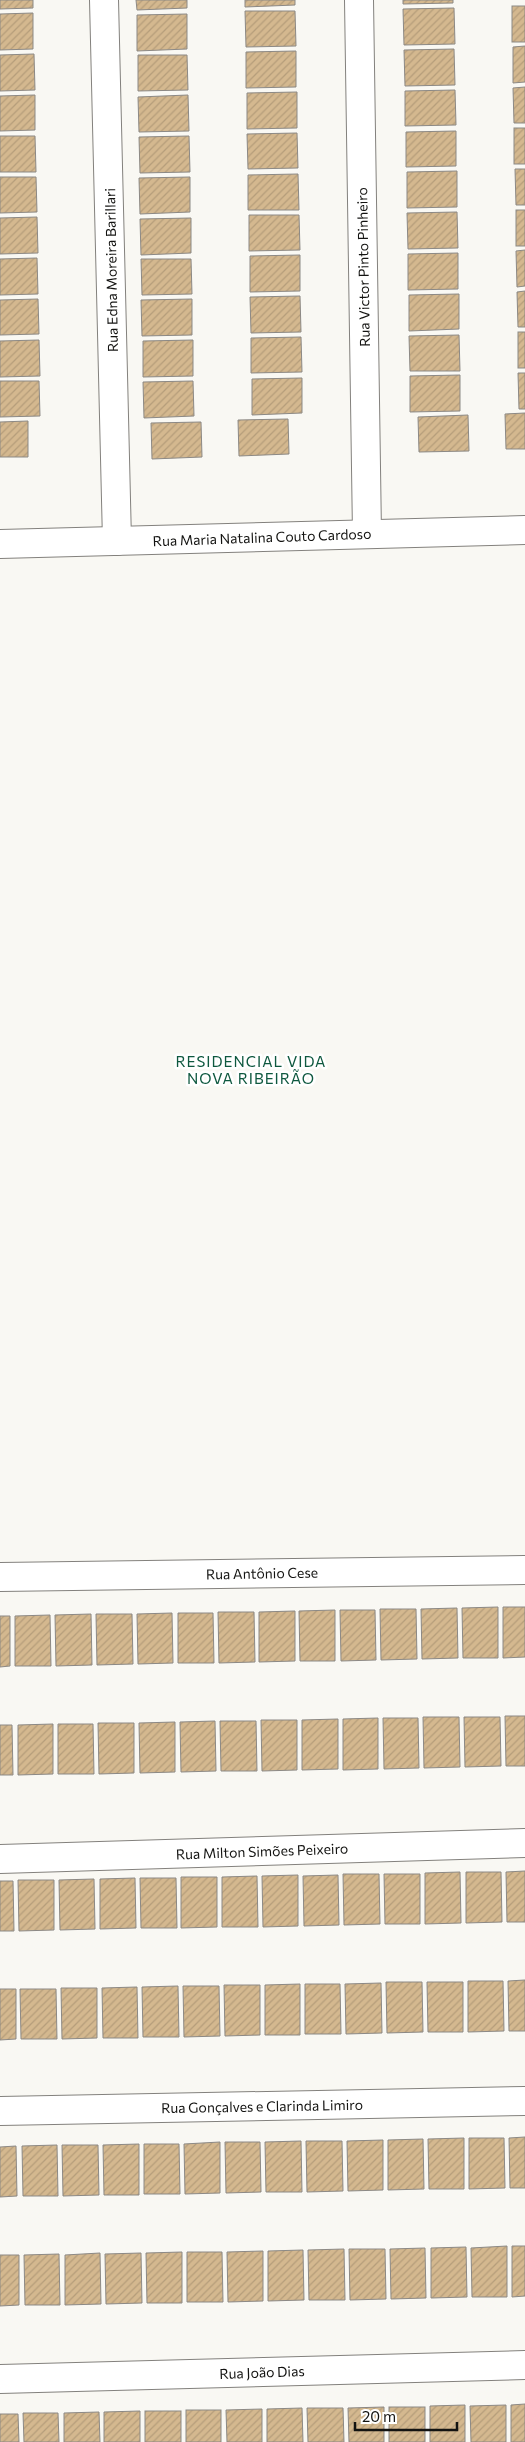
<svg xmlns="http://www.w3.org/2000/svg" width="525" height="2442" viewBox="0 0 525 2442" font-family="Commissioner,sans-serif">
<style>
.building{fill:url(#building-hatch);stroke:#8c8985}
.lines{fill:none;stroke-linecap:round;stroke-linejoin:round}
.street-casing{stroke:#83817d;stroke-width:30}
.street{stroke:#fff;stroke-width:28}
.labels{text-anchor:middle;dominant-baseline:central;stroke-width:5;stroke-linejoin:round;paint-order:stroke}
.street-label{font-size:14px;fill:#131311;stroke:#fff}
.neighbourhood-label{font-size:15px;letter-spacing:1px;fill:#0e583f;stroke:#fff}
</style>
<defs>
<pattern id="building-hatch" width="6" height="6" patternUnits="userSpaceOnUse" patternTransform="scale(1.25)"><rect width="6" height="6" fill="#d4b88f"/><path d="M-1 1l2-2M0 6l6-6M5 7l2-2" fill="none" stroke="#b59d7a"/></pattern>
</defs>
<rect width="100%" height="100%" fill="#f9f8f3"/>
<g class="building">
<polygon points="0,0 33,0 33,8 0,9"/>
<polygon points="136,0 187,0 187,8 137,10"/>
<polygon points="245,0 295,0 295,5 245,7"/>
<polygon points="403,0 453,0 453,3 403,4"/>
<rect x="512" y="6" width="13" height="36"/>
<polygon points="454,8 455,44 404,45 403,9"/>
<polygon points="245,11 295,11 296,46 246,47"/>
<polygon points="33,13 33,49 0,50 0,14"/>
<polygon points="187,14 187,49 137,51 137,15"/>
<polygon points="525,46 525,82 513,83 513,47"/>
<polygon points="454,49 455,85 405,86 404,50"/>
<polygon points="296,51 296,87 246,88 246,52"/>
<polygon points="34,54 35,90 0,91 0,55"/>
<polygon points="138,55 187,55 188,90 138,91"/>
<polygon points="525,87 525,123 514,123 513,88"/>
<polygon points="455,90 456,125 405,126 405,91"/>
<polygon points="297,92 297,128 247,129 247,93"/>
<polygon points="35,95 35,130 0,131 0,96"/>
<polygon points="188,95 189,131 139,132 138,97"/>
<rect x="514" y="128" width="11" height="36"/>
<polygon points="456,131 456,166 406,167 406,132"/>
<polygon points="297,133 298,168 248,169 247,134"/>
<polygon points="0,136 35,136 36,172 0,172"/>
<polygon points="189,136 190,172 140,173 139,137"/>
<polygon points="515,169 525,169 525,205 516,205"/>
<polygon points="457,171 457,207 407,208 407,172"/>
<polygon points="298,174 299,210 248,210 248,175"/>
<polygon points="0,177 36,177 37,212 0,213"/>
<polygon points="190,177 190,212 140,214 139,178"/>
<rect x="516" y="210" width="9" height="36"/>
<polygon points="457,212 458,248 408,249 407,213"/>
<polygon points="249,215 299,215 300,250 249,251"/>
<polygon points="37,217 38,253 0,254 0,218"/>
<polygon points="191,218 191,253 141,255 140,219"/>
<polygon points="525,250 525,286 517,287 516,251"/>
<polygon points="458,253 458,289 408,290 408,254"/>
<polygon points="300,255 300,291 250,292 250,256"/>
<polygon points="37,258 38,294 0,295 0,259"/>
<polygon points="141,259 191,259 192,294 142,295"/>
<polygon points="525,291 525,327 518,327 517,292"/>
<polygon points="459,294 459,329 409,331 409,295"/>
<polygon points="300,296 301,332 251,333 250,297"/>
<polygon points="38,299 39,334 0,335 0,300"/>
<polygon points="192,299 192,335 142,336 141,300"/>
<rect x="518" y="332" width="7" height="36"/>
<polygon points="459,335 460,371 410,371 409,336"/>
<polygon points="301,337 302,372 251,373 251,338"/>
<polygon points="39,340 40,376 0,377 0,341"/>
<polygon points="193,340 193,376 143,377 143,341"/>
<polygon points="518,373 525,373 525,409 519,409"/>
<polygon points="460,375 460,411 410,412 410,376"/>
<polygon points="302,378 302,413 252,415 252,379"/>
<polygon points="0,381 39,381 40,416 0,417"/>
<polygon points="193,381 194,416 144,418 143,382"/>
<polygon points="525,413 525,449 506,449 505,414"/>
<polygon points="468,415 469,451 419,452 418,417"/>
<polygon points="288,419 289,454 239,456 238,420"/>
<polygon points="28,421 28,457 0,457 0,422"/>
<polygon points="201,422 202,457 152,459 151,423"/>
<polygon points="498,1607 498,1658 463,1658 462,1608"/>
<polygon points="503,1607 525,1607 525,1657 503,1658"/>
<polygon points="457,1608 458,1658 422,1659 421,1609"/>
<polygon points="380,1609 416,1609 417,1659 381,1660"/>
<polygon points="335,1610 335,1661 300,1661 299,1611"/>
<polygon points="340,1610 375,1610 376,1660 341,1661"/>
<polygon points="295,1611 295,1661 259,1662 259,1612"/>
<polygon points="218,1612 254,1612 255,1662 219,1663"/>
<polygon points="172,1613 173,1663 138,1664 137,1614"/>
<polygon points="178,1613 213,1613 214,1663 178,1663"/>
<polygon points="91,1614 92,1665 56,1666 55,1615"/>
<polygon points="96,1614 132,1614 133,1664 97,1665"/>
<polygon points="50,1615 51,1666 15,1666 15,1616"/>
<polygon points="0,1616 10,1616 10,1666 0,1667"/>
<polygon points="505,1716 525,1716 525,1766 506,1766"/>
<polygon points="423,1717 459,1717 460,1767 424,1768"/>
<polygon points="464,1717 500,1717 501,1766 465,1767"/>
<polygon points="378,1718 378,1769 343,1770 343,1719"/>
<polygon points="383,1718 418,1718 419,1768 384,1769"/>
<polygon points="338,1719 338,1769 302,1770 302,1720"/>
<polygon points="261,1720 297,1720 297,1770 262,1771"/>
<polygon points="215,1721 216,1771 181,1772 180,1722"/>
<polygon points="220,1721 256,1721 257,1771 221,1771"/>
<polygon points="175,1722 175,1772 140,1773 139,1723"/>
<polygon points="98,1723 134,1723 134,1773 99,1774"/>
<polygon points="53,1724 53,1774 18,1775 18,1725"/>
<polygon points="58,1724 93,1724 94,1774 58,1774"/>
<polygon points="0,1725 12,1725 13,1775 0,1775"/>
<polygon points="525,1871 525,1922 507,1922 506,1872"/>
<polygon points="460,1872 461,1923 425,1924 425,1873"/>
<polygon points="466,1872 501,1872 502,1922 466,1923"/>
<polygon points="343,1874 379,1874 380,1924 344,1925"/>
<polygon points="384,1874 420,1874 420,1924 385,1924"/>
<polygon points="298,1875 298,1926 263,1927 262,1876"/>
<polygon points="338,1875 339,1925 304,1926 303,1876"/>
<polygon points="257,1876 258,1927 222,1927 222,1877"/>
<polygon points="181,1877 217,1877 217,1927 181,1928"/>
<polygon points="135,1878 136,1928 100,1929 100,1879"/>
<polygon points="140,1878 176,1878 177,1928 141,1928"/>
<polygon points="94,1879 95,1929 60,1930 59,1880"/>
<polygon points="18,1880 54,1880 54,1930 19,1931"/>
<polygon points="0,1881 13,1881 14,1931 0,1931"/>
<polygon points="525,1980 525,2031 509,2031 508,1981"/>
<polygon points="468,1981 503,1981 504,2031 468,2032"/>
<polygon points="386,1982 422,1982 423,2032 387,2033"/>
<polygon points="427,1982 463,1982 463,2032 428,2032"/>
<polygon points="381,1983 382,2033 346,2034 345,1984"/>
<polygon points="300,1984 300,2035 265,2035 265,1985"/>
<polygon points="305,1984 340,1984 341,2034 305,2034"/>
<polygon points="224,1985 260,1985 260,2035 225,2036"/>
<polygon points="178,1986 179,2037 143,2037 142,1987"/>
<polygon points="183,1986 219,1986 220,2036 184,2037"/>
<polygon points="137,1987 138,2038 103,2038 102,1988"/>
<polygon points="61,1988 97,1988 97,2038 62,2039"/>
<polygon points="0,1989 16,1989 16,2039 0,2040"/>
<polygon points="20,1989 56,1989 57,2039 21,2039"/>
<polygon points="525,2137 525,2188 510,2188 509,2138"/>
<polygon points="464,2138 464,2189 429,2189 428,2139"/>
<polygon points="469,2138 504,2138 505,2188 469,2189"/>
<polygon points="423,2139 424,2189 388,2190 388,2140"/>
<polygon points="383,2140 383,2190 348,2191 347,2141"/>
<polygon points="301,2141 302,2192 266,2192 265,2142"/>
<polygon points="306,2141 342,2141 343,2191 307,2192"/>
<polygon points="220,2142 220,2193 185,2194 184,2144"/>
<polygon points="225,2142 260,2142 261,2192 226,2193"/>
<polygon points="139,2144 139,2195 104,2195 103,2145"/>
<polygon points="144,2144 179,2144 180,2194 144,2194"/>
<polygon points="57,2145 58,2196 23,2196 22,2146"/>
<polygon points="62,2145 98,2145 99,2195 63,2196"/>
<polygon points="16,2146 17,2196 0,2197 0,2147"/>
<polygon points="507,2246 507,2297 472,2297 471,2248"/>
<polygon points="512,2246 525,2246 525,2296 512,2297"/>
<polygon points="466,2247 467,2297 431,2298 431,2248"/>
<polygon points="425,2248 426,2298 391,2299 390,2249"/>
<polygon points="344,2249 345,2300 309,2300 308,2250"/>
<polygon points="349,2249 385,2249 386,2299 350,2300"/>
<polygon points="303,2250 304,2300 268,2301 268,2251"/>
<polygon points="263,2251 263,2301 228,2302 227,2252"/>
<polygon points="182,2252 182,2303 147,2303 146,2253"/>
<polygon points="187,2252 222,2252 223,2302 187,2302"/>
<polygon points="100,2253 101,2304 65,2305 65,2255"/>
<polygon points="141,2253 142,2303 106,2304 105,2254"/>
<polygon points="59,2254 60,2305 25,2305 24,2255"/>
<polygon points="0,2255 19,2255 19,2305 0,2306"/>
<polygon points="525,2404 525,2442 511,2442 511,2405"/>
<polygon points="465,2405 465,2442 430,2442 430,2406"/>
<polygon points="506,2405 506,2442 471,2442 470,2406"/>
<polygon points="384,2407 384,2442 349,2442 348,2408"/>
<rect x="389" y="2407" width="36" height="35"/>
<polygon points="302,2408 303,2442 267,2442 267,2409"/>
<polygon points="307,2408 343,2408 344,2442 308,2442"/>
<polygon points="262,2409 262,2442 227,2442 226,2410"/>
<rect x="186" y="2410" width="35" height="32"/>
<polygon points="140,2411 140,2442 104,2442 104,2412"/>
<rect x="145" y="2411" width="36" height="31"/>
<polygon points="99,2412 100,2442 64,2442 64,2413"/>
<polygon points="23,2413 58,2413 59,2442 24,2442"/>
<polygon points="0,2414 18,2414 19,2442 0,2442"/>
</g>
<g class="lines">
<defs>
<g id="street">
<polyline points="104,0 117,541"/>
<polyline points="359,0 367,534"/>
<polyline points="0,544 525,530"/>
<polyline points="0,1577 525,1570"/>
<polyline points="0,1859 525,1843"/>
<polyline points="0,2111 525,2101"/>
<polyline points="0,2379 525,2365"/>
</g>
</defs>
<use href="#street" class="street-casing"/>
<use href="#street" class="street"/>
</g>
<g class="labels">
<g class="street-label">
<text transform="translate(363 267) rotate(-91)">Rua Victor Pinto Pinheiro</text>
<text transform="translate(111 270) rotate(-91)">Rua Edna Moreira Barillari</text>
<text transform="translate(262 537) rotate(-2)">Rua Maria Natalina Couto Cardoso</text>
<text transform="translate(262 1573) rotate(-1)">Rua Antônio Cese</text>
<text transform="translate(262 1851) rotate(-2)">Rua Milton Simões Peixeiro</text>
<text transform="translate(262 2106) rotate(-1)">Rua Gonçalves e Clarinda Limiro</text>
<text transform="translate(262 2372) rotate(-2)">Rua João Dias</text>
</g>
<g class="neighbourhood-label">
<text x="251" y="1061">RESIDENCIAL VIDA<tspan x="251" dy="17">NOVA RIBEIRÃO</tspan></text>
</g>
</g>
<path d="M355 2422v8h102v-8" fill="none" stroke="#131311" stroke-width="2.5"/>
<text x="362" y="2422" font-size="15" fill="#131311" stroke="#ffffff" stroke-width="4" paint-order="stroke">20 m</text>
</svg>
